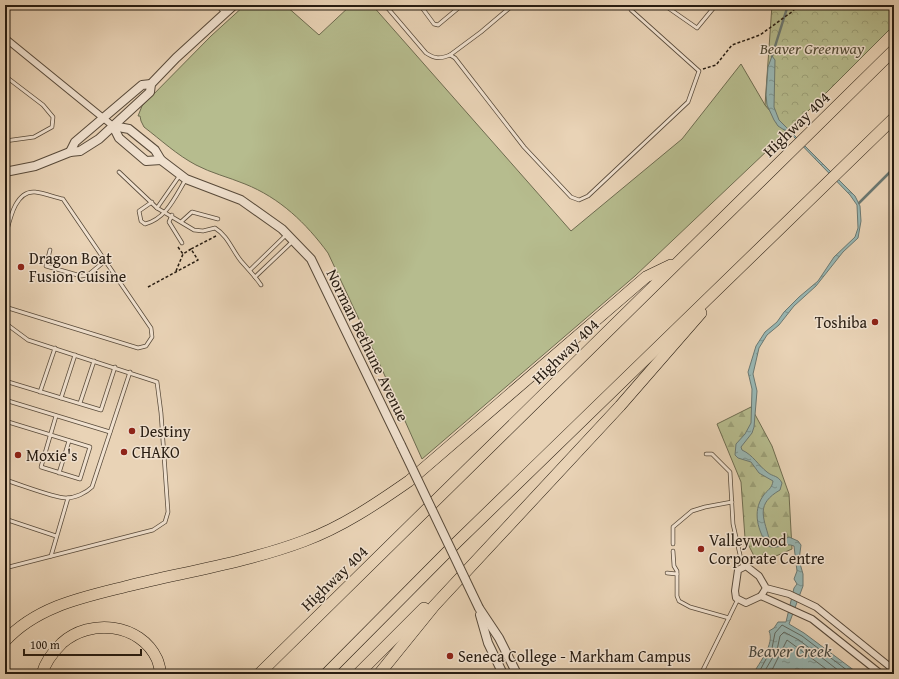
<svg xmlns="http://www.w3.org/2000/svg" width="899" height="679" viewBox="0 0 899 679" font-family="'Gentium Book Plus',serif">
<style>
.grass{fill:#b6bc8e;stroke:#6e6c50}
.forest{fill:url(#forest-firs);stroke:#6e6c50}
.park{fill:url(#park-crowns);stroke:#6e6c50}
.water{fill:url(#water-ripples);stroke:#6b7973}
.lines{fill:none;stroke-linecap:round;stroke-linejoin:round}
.shore{stroke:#606a62;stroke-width:1}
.stream{stroke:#6b7973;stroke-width:2.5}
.service-casing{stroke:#584a3a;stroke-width:4.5}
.minor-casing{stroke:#584a3a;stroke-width:8}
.tertiary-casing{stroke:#584a3a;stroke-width:10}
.motorway-casing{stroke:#271c11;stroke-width:12}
.path{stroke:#271c11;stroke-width:1.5;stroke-dasharray:3 2;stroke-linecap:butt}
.service{stroke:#f1e2d0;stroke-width:3}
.minor{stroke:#f1e2d0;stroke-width:6}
.tertiary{stroke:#f1e2d0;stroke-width:8}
.motorway{stroke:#e9d3b6;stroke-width:11}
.tertiary-bridge-casing{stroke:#584a3a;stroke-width:10;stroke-linecap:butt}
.tertiary-bridge{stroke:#f1e2d0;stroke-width:8}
.poi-dot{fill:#8f2418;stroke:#f1e2d0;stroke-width:1.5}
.labels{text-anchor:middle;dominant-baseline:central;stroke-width:3;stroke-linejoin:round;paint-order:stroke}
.park-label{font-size:16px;font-style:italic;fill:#524c36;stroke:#f1e2d0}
.street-label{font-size:16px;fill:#271c11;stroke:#f1e2d0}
.poi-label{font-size:16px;fill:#271c11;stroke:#f1e2d0;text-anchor:start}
.water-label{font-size:17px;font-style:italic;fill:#494a42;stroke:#f1e2d0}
</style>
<defs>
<pattern id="forest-firs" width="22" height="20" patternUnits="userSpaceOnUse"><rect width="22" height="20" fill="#b6bc8e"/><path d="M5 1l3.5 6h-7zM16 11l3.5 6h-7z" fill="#9ca179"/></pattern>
<pattern id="park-crowns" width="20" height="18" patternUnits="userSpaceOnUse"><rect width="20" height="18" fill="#b6bc8e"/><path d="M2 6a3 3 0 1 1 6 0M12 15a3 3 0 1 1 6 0" fill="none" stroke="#9ca179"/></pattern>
<pattern id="water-ripples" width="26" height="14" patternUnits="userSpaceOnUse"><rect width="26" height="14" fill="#98b7b4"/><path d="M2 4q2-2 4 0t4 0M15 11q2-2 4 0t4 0" fill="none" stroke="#7c9491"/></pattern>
</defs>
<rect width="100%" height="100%" fill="#e9d3b6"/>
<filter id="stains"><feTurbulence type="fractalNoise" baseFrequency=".005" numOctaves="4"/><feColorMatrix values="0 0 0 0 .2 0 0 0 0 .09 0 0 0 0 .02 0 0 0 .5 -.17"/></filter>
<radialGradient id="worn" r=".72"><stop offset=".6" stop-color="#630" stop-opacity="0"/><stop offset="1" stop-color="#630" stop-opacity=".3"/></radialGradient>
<path class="grass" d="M245,5h40l34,30 32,-30h21l199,226 111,-92 59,-75 24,41 23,26 -153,145 -213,183 -50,-112 -44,-94c-22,-30 -48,-55 -83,-69 -17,-7 -34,-11 -49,-19 -19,-10 -35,-25 -52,-38l-3,-6 -1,-5h-2l4,-10 69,-70z"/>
<polygon class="forest" points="751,407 772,446 789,494 792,549 776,556 755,558 745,538 741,482 717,424"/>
<polygon class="park" points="772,5 894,5 894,25 788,131 765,105"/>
<path class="water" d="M772,56l3,4 -1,47 5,13 76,76 5,10 1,15 -3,17 -15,14 -27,34 -22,20 -15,19 -12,10 -8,13 -6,26 4,17 -3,36 -2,6 -11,14 1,3c11,5 16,15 25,22 6,5 11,3 15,11l-2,7c-24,14 -17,26 -11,48l7,5 13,-6 9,4 3,4 -2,15 4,14v12l-14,38 15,9 55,41h-106c6,-11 22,-30 16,-43l5,-3 4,-6h8l8,-34 3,-4 -3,-5 3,-8 -3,-25c-9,-4 -16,4 -26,0 -10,-15 -16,-34 -5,-50 4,-6 9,-7 10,-15l-14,-8 -8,-11 -13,-4 -3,-3 1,-11 9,-10 6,-11 1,-34 -4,-17 8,-26 9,-14 12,-10 7,-10 15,-15 19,-16 16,-24 21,-20 3,-9 -1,-23 -7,-10 -58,-60 -14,-9 -4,-6 -7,-15 -1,-10 2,-28z"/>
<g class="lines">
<g class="shore">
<polyline points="758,674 772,648 775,633 782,625 802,636 852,674"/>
<polyline points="763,674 777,650 780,636 784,632 799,640 843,674"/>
<polyline points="770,674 787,640 833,674"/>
</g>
<g class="stream">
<polyline points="772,56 788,5"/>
<polyline points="859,203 894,168"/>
</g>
<defs>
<g id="service">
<polyline points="216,5 224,12"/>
<path d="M385,5l41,48c9,6 14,6 24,2l5,3 69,89 47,50 8,3 9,-4 100,-94 11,-31 -68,-61 -2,-5"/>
<polyline points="420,5 434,24 438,25 462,5"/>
<polyline points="664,5 697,28 716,5"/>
<polyline points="450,55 481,32 513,5"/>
<polyline points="5,76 43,105 53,117 52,127 34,137 5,141"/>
<path d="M119,172l38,36 37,22 9,1 12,-3c13,8 17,22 26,33 7,8 14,15 20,24"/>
<path d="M152,202l-13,9 2,10 4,3c21,-5 30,-27 41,-45"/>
<polyline points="157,208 180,175"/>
<polyline points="172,215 169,222 182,243"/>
<polyline points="182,221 192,212 218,219"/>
<path d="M5,238c4,-14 9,-48 30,-46 9,1 19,5 28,7l88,129 1,9 -6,9 -8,2 -133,-41"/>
<polyline points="50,250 46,266 81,276 88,275 105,261"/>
<polyline points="250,270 286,235"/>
<polyline points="255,277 293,241"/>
<polyline points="5,323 28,340 157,382 161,413 168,512 165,522 153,530 5,568"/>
<polyline points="5,381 101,410 115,367"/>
<polyline points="40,392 55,348"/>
<polyline points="61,398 75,355"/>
<polyline points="5,400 110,432"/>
<polyline points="80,403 94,361"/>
<polyline points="5,421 90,447 80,479 41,467 56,416"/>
<polyline points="706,454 712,454 730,472 733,524 743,568"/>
<polyline points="59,473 69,441"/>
<path d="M5,480c14,4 49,18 61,18 9,0 20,-5 26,-11l38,-115"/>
<polyline points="5,519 56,536"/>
<polyline points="673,544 673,527 692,511 705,507 732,502"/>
<polyline points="673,551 674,566 677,571 677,596 679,601 690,607 729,618"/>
<polyline points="51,556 68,498"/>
<polyline points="667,573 677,574"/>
<polyline points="701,674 738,599"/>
</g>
<g id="minor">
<polyline points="5,38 113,126"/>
<polyline points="766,588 761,596 746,603 736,598 735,591 738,570 746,566 759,576 766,588 789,594 816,607 894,670"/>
<polyline points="761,596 812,619 881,674"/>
</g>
<g id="tertiary">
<polyline points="113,126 129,129 155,150 161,160 186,179 241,200 282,229 311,259 401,445"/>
<polyline points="113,126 119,138 146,161 161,160"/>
<polyline points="70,152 75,142 142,85 151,84"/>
<polyline points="5,172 35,166 70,152 80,151 99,139 150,92 151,84 176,58 234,5"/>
<polyline points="479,608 499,638 517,674"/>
<polyline points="480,615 488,643 503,674"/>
</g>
<g id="motorway">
<path d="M5,641c32,-35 79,-44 123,-55 57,-14 120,-24 176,-45 38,-14 72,-37 105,-60l237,-204 25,-12"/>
<path d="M42,674c3,-12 11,-22 20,-31 28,-25 78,-20 95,16 2,5 3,10 4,15"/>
<polyline points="259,674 894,50"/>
<polyline points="326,674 457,542 894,118"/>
<polyline points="358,674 424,608"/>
<polyline points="379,674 434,606 620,406 701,313"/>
</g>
</defs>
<use href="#service" class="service-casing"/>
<use href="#minor" class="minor-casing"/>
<use href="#tertiary" class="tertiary-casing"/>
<use href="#motorway" class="motorway-casing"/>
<g class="path">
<polyline points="703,69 716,65 732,45 760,35 793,11 798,5"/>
<polyline points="178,247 183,254"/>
<polyline points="176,271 183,254 191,249"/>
<polyline points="148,287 198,260 191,249 216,236"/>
</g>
<use href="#service" class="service"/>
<use href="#minor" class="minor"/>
<use href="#tertiary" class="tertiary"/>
<use href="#motorway" class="motorway"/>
<defs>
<polyline id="tertiary-bridge" points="401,445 479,608"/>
</defs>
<use href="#tertiary-bridge" class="tertiary-bridge-casing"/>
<use href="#tertiary-bridge" class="tertiary-bridge"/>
</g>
<g class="poi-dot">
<circle cx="21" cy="267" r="4"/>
<circle cx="875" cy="322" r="4"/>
<circle cx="132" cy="431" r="4"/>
<circle cx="124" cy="452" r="4"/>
<circle cx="18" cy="455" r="4"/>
<circle cx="701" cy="549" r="4"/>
<circle cx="450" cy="656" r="4"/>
</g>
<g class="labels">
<g class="park-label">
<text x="812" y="48">Beaver Greenway</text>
</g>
<g class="street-label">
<text transform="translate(796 124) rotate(-44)">Highway 404</text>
<text transform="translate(368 345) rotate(64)">Norman Bethune Avenue</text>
<text transform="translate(565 351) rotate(-44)">Highway 404</text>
<text transform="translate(334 578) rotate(-44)">Highway 404</text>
</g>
<g class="poi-label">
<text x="29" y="258">Dragon Boat<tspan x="29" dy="18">Fusion Cuisine</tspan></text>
<text x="867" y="322" text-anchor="end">Toshiba</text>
<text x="140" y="431">Destiny</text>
<text x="132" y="452">CHAKO</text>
<text x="26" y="455">Moxie's</text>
<text x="709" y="540">Valleywood<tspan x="709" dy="18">Corporate Centre</tspan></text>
<text x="458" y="656">Seneca College - Markham Campus</text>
</g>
<g class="water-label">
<text x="790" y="650">Beaver Creek</text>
</g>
</g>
<rect width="899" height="679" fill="none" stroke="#e9d3b6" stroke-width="20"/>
<rect x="6" y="6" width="887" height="667" fill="none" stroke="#271c11" stroke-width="2"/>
<rect x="10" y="10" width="879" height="659" fill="none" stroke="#271c11"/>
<path d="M24 649v6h117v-6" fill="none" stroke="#271c11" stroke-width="2"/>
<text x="30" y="649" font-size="12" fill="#271c11" stroke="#f1e2d0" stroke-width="3" paint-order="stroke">100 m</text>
<rect width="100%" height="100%" filter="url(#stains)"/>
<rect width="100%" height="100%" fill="url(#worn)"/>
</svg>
